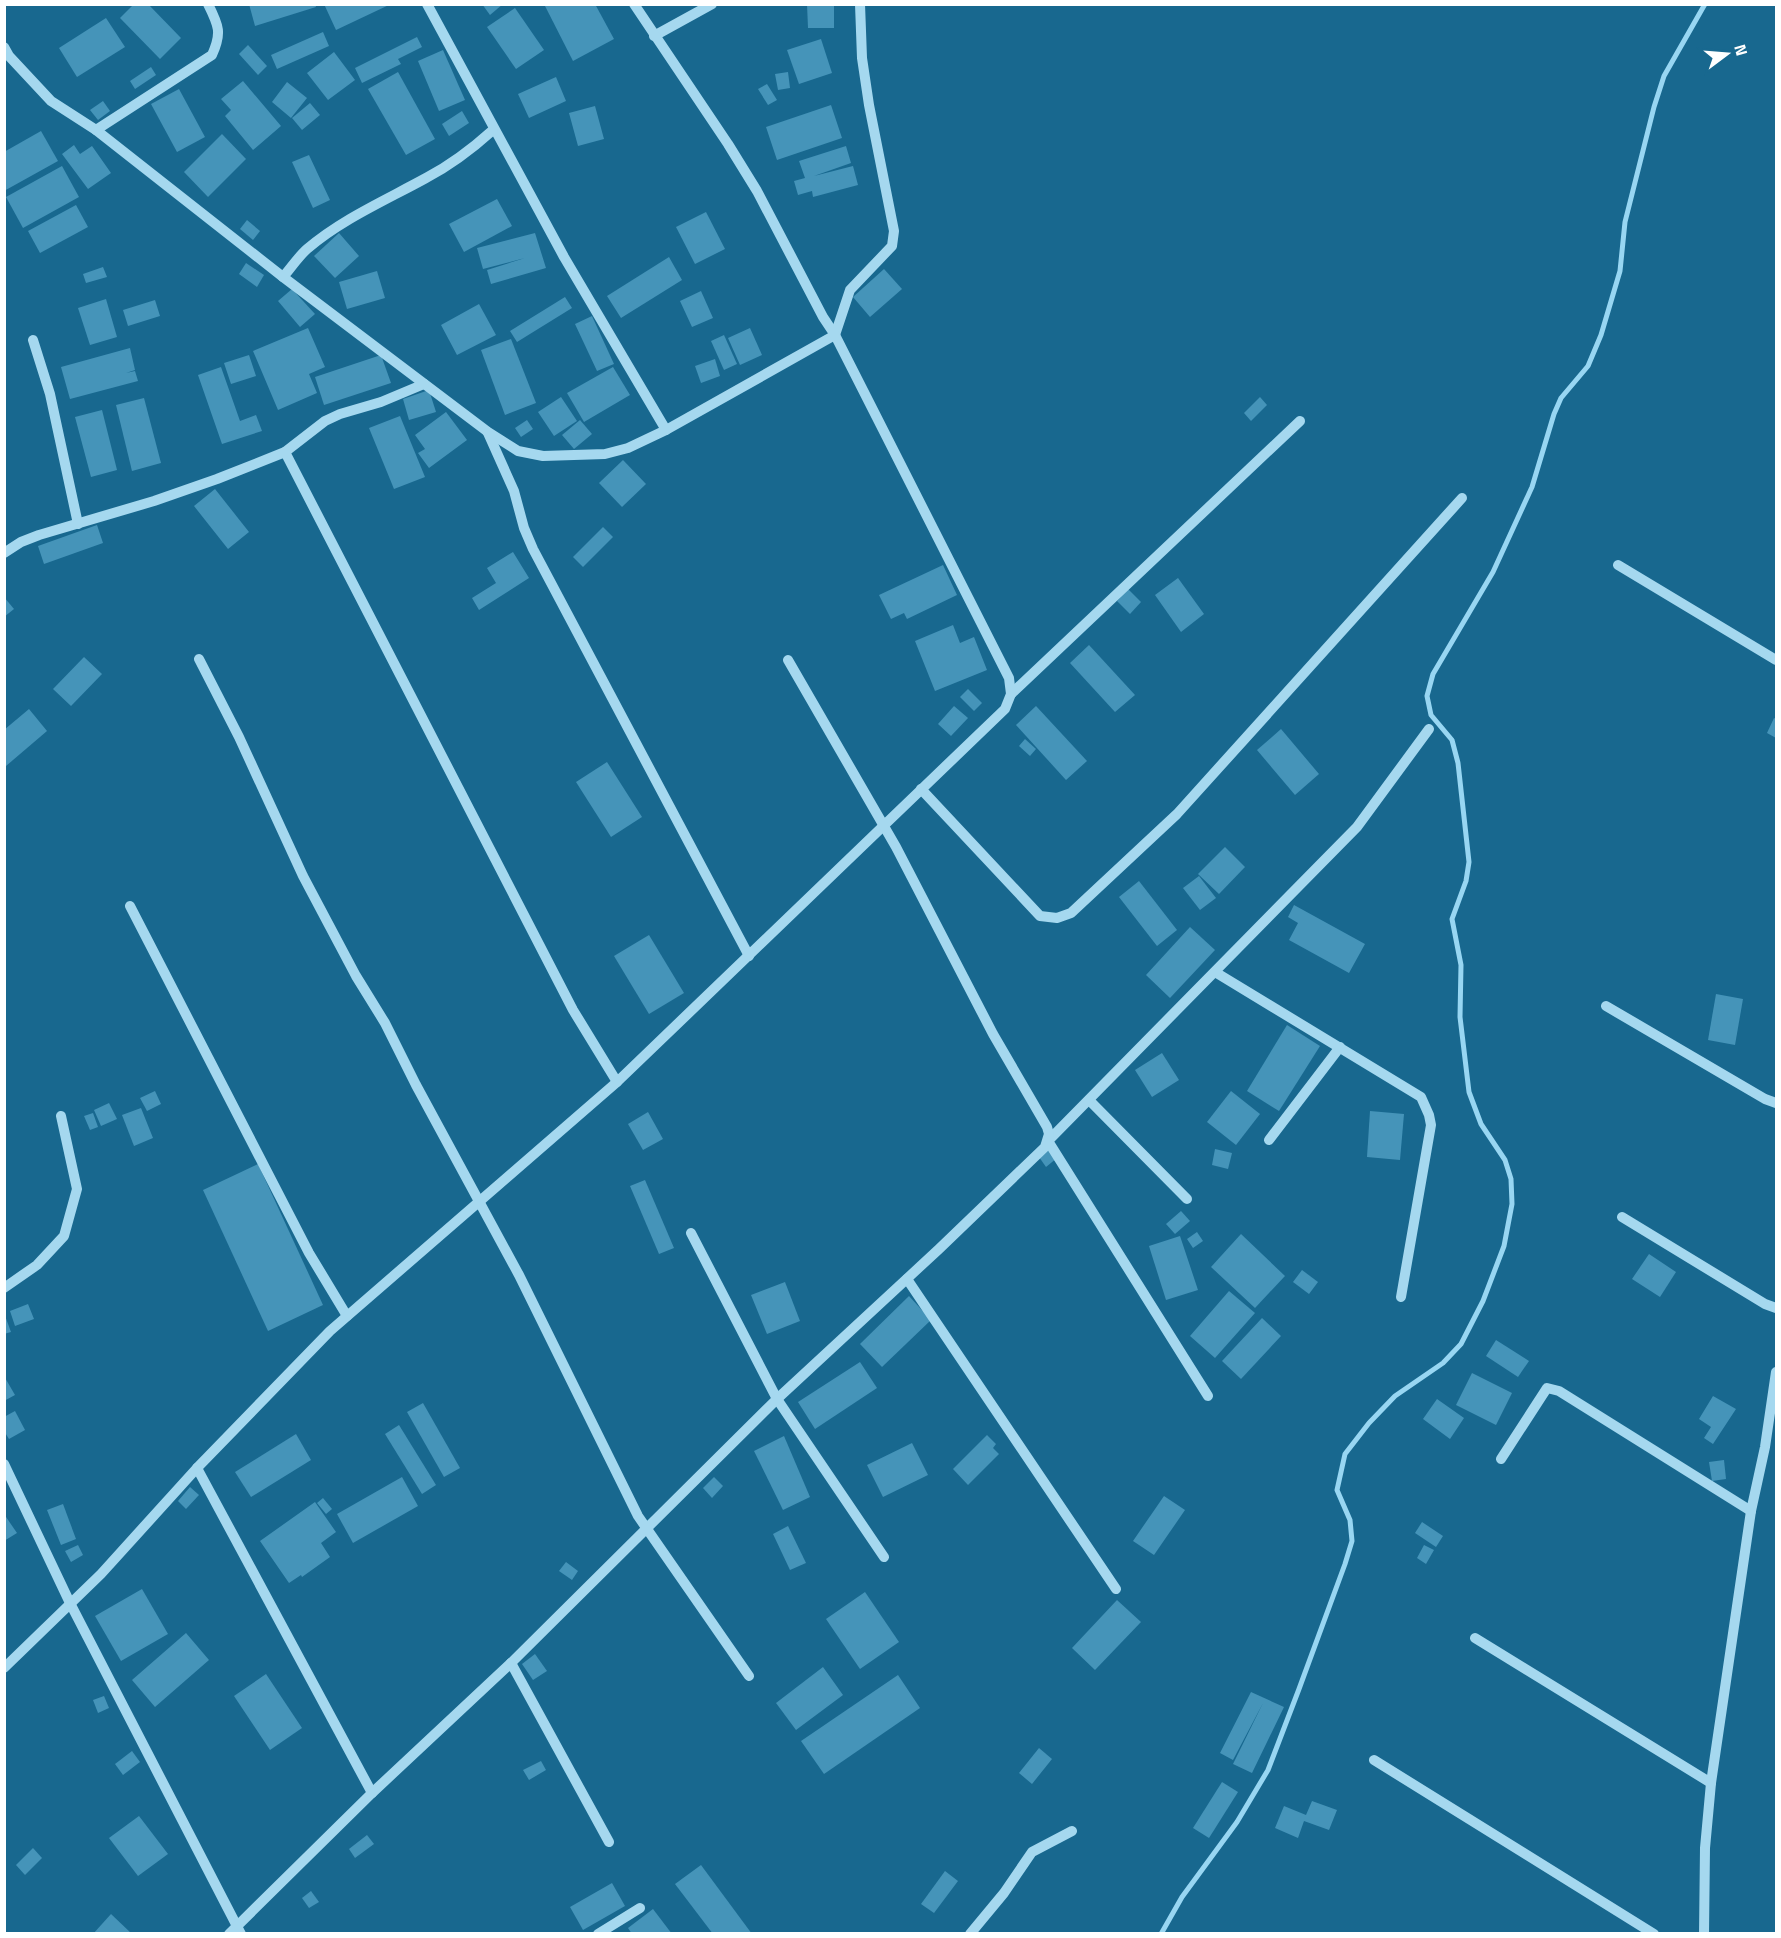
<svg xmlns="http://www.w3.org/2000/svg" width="1781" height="1938" viewBox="0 0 1781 1938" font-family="'Titillium Web',sans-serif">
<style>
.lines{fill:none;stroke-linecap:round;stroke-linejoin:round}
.stream{stroke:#98d6f2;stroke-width:5}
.building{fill:#4594b9}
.minor{stroke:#a5d8ef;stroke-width:10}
</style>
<rect width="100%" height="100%" fill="#18688f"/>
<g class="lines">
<polyline class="stream" points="1161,1934 1182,1897 1237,1822 1268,1770 1299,1689 1345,1564 1352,1541 1350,1520 1337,1490 1345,1454 1369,1423 1395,1396 1443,1363 1461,1344 1483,1301 1504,1246 1512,1204 1511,1179 1505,1160 1481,1124 1469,1092 1460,1017 1461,965 1452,919 1466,881 1469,862 1458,763 1452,740 1431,715 1427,696 1433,674 1493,572 1532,487 1554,414 1561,398 1588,366 1601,335 1620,271 1625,222 1654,107 1664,76 1705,4"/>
</g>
<g class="building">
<polygon points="134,4 148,4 181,38 160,59 120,18"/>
<polygon points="249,4 315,4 316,7 255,26"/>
<polygon points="324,4 391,4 336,30"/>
<polygon points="482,4 503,4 490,15"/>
<polygon points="544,4 595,4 614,39 573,61"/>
<polygon points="807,4 834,4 834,28 808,28"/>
<polygon points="515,8 544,50 516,69 487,27"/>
<polygon points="106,18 125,47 77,77 59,48"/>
<polygon points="323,32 329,46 277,69 271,55"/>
<polygon points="417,37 422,47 398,59 401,64 362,83 355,68"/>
<polygon points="821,39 832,73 799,84 787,50"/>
<polygon points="248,45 267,66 258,75 239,54"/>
<polygon points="443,50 465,100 439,111 418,61"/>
<polygon points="334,52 355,80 328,100 307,73"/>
<polygon points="151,67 156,75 135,89 130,81"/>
<polygon points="398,72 435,139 406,155 368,89"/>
<polygon points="788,72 790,88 778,90 775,74"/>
<polygon points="556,77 566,101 529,118 518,94"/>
<polygon points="243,81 281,126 253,150 225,116 231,110 221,99"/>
<polygon points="287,82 307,98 291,118 272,102"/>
<polygon points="767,84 777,100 768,105 758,89"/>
<polygon points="179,89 205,137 177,152 151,104"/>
<polygon points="103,101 110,111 98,120 90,110"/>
<polygon points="310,103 320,115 302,130 292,118"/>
<polygon points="831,105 842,138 777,160 766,127"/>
<polygon points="595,106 604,139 578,146 569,113"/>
<polygon points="462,111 469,123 449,136 442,124"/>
<polygon points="41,131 58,161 4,191 4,152"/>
<polygon points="222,134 246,159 208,197 184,172"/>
<polygon points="74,145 80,154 92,146 111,173 88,189 62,154"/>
<polygon points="846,146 851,163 814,176 853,166 858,185 813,197 812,191 798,195 794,181 805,178 799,161"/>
<polygon points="309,155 330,200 313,208 292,162"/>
<polygon points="62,166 79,197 23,228 6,197"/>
<polygon points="497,199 512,226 464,252 449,224"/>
<polygon points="76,205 88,227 40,253 28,231"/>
<polygon points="706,212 725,249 695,264 676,227"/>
<polygon points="247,220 260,231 253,240 240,229"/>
<polygon points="339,233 359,256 335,278 314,256"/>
<polygon points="535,233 546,268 491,284 487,270 525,258 483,269 477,248"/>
<polygon points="669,257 682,280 621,318 607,296"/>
<polygon points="246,263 264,275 257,287 239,274"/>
<polygon points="103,267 107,277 86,283 83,274"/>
<polygon points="884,269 902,289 870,317 853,297"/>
<polygon points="377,271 385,298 347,309 339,282"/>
<polygon points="292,289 315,314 300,327 278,301"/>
<polygon points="701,291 713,318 692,327 680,301"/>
<polygon points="565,297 572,308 517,342 510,331"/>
<polygon points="106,299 117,337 90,345 78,308"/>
<polygon points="155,300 160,316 128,326 123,310"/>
<polygon points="479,304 496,335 457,355 441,325"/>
<polygon points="592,316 614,364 597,371 575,324"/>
<polygon points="308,328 325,367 309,374 317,393 278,410 253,351"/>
<polygon points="750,328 762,355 740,365 728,338"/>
<polygon points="724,335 737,364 724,370 711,341"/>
<polygon points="511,339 536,403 505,415 481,350"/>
<polygon points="130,348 135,370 126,373 135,371 138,381 70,399 61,367"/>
<polygon points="249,355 256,376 231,384 224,363"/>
<polygon points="381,355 391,383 324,405 315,377"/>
<polygon points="715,359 720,376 701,383 695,366"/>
<polygon points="221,367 240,421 256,415 262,431 222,444 198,375"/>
<polygon points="613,367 630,395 584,422 567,393"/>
<polygon points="429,390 436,412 409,420 403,399"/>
<polygon points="561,397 577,421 554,436 538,412"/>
<polygon points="1260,397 1267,405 1251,421 1244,413"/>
<polygon points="144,398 161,463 132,471 116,405"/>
<polygon points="102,410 117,470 91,477 75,417"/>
<polygon points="446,412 467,440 429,468 418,453 425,449 415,435"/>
<polygon points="400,416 425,477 394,489 369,428"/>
<polygon points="527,420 533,429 521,437 515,428"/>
<polygon points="580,420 592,434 574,449 562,435"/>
<polygon points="623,460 646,484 622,507 599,483"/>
<polygon points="215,489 249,532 228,549 194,506"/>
<polygon points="97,525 103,543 44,564 38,546"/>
<polygon points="603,527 613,537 583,567 573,557"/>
<polygon points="513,552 529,578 479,610 472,598 496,583 487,568"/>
<polygon points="943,565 957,595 907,619 904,613 891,619 879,595"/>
<polygon points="1178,578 1204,614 1181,632 1155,595"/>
<polygon points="1128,589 1141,602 1130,614 1117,601"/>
<polygon points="4,597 14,609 4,617"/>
<polygon points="953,625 960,643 974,637 987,670 935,691 915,641"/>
<polygon points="1089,645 1135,695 1115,712 1070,663"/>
<polygon points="84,657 102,674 71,706 53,689"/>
<polygon points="968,689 982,703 974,711 960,697"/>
<polygon points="954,706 968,718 951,736 938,724"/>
<polygon points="1036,706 1087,761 1066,780 1016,725"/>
<polygon points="29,709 47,731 6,766 4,764 4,730"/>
<polygon points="1774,718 1776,719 1776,738 1767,733"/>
<polygon points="1281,729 1319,774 1295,795 1257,750"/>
<polygon points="1025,739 1036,749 1030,756 1019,746"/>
<polygon points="607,762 642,817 611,837 576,782"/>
<polygon points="1225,847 1245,867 1219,894 1198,874"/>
<polygon points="1199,876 1216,898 1200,910 1183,888"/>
<polygon points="1139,881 1177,930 1157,946 1119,897"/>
<polygon points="1294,905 1365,944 1349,973 1289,940 1298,923 1288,917"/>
<polygon points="1190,927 1215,950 1170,998 1146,975"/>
<polygon points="649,935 684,993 649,1014 614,956"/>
<polygon points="1716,994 1743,999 1735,1045 1708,1040"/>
<polygon points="1287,1025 1320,1046 1279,1111 1247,1091"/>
<polygon points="1162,1053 1179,1080 1152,1097 1135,1070"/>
<polygon points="155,1091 161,1104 147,1111 140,1098"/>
<polygon points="1231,1091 1260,1114 1236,1145 1207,1122"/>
<polygon points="109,1103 117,1119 101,1126 94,1110"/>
<polygon points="141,1108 153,1138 134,1146 122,1115"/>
<polygon points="1370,1111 1404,1114 1400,1160 1367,1157"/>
<polygon points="648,1112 663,1139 643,1150 628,1124"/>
<polygon points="93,1113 98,1127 90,1130 84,1116"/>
<polygon points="1050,1149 1057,1158 1046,1167 1039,1157"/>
<polygon points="1215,1149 1232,1153 1228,1169 1212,1165"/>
<polygon points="258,1164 323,1305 268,1331 203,1190"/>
<polygon points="645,1180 674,1248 659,1254 630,1186"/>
<polygon points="1181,1211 1190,1221 1175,1234 1166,1224"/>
<polygon points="1197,1232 1203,1241 1193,1248 1187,1239"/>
<polygon points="1241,1234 1285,1276 1255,1308 1211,1267"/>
<polygon points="1180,1236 1198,1290 1166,1300 1149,1246"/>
<polygon points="1649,1254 1676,1272 1660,1297 1632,1279"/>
<polygon points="1302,1270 1318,1282 1309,1294 1293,1282"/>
<polygon points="785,1282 800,1321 767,1334 751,1295"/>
<polygon points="1229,1291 1255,1313 1215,1358 1190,1336"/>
<polygon points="909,1296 931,1320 882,1367 860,1344"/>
<polygon points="28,1304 34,1319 15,1326 10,1311"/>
<polygon points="4,1313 11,1332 4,1334"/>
<polygon points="1262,1318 1281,1336 1241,1379 1222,1361"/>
<polygon points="1496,1340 1529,1361 1518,1377 1486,1356"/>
<polygon points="860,1362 877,1388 815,1429 798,1402"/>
<polygon points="1472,1373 1512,1393 1496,1425 1456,1405"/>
<polygon points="4,1376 15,1395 4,1401"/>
<polygon points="1713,1396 1736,1409 1713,1444 1704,1438 1711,1427 1699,1419"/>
<polygon points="1437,1399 1464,1418 1450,1439 1423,1419"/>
<polygon points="423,1403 460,1468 444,1477 407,1412"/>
<polygon points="15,1411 25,1430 9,1439 4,1431 4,1417"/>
<polygon points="399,1425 436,1485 422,1494 385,1434"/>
<polygon points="296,1434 311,1460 251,1497 235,1472"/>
<polygon points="987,1435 996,1444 993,1448 999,1454 968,1485 953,1469"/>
<polygon points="784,1436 810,1497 783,1510 754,1451"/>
<polygon points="912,1443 928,1475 883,1497 867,1465"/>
<polygon points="1724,1460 1726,1479 1712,1481 1709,1462"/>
<polygon points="402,1477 418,1506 353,1543 337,1514"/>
<polygon points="714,1477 723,1486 712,1498 703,1488"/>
<polygon points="190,1487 199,1495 186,1509 178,1501"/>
<polygon points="1164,1496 1185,1510 1154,1555 1133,1541"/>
<polygon points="323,1498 332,1509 326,1514 317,1503"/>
<polygon points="315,1502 336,1532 321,1543 330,1557 302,1577 301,1575 289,1583 260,1541"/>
<polygon points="63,1504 76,1539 61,1545 47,1510"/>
<polygon points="4,1514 17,1533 4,1541"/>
<polygon points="1422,1522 1443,1536 1436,1547 1415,1533"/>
<polygon points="788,1526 806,1563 790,1570 773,1534"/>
<polygon points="78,1545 83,1555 71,1562 65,1551"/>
<polygon points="1424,1545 1434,1550 1426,1564 1417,1558"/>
<polygon points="566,1562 578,1571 572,1580 559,1571"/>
<polygon points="142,1589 168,1634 121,1661 95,1616"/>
<polygon points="865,1592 899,1642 860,1669 826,1619"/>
<polygon points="1117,1600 1141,1622 1095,1670 1072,1648"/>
<polygon points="186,1633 209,1660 155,1707 132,1680"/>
<polygon points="535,1654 547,1671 533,1680 522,1664"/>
<polygon points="823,1667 843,1695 796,1730 776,1703"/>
<polygon points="266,1674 302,1728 270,1750 234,1696"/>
<polygon points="898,1675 920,1708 824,1774 801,1741"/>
<polygon points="1251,1692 1284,1707 1252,1773 1233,1764 1263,1703 1233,1760 1220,1753"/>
<polygon points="104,1696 109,1708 98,1713 93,1700"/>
<polygon points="1039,1748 1052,1759 1032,1784 1019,1773"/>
<polygon points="132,1751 140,1762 123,1775 115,1764"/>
<polygon points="541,1761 546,1770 529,1780 523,1770"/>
<polygon points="1222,1782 1238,1792 1209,1838 1193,1828"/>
<polygon points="1312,1801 1337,1810 1329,1830 1304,1821 1298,1838 1275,1828 1284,1806 1306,1815"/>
<polygon points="139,1816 168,1854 138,1876 109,1838"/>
<polygon points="367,1835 374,1844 355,1858 349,1849"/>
<polygon points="33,1848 42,1858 25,1875 16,1865"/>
<polygon points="701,1865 752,1934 713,1934 675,1884"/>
<polygon points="945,1871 958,1881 934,1913 921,1904"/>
<polygon points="612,1883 625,1906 583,1930 570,1907"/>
<polygon points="311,1891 319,1902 309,1908 302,1898"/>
<polygon points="653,1909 672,1934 632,1934 628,1928"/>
<polygon points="111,1914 132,1934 93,1934"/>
</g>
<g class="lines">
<g class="minor">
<polyline points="427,4 564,257 666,430"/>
<polyline points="654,36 712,4"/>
<polyline points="4,47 9,56 51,101 96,130 283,277 488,432 518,451 543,456 605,454 628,448 666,430 835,335 850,290 892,246 894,231 869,105 862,58 860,4"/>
<path d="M96,130l116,-75c10,-22 7,-29 -4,-51"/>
<path d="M283,277c8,-9 15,-20 24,-28 35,-30 79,-49 119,-71 25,-13 47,-30 67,-48"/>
<polyline points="33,340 50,394 78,524"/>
<polyline points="488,433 514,491 524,528 533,549 749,956"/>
<polyline points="285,452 573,1010 617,1082"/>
<polyline points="4,553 21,542 39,535 154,501 217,479 285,452 325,421 340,414 381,402 424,384"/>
<polyline points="1618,565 1776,660"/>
<polyline points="199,659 239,737 303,876 356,976 385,1023 416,1085 519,1275 638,1516 749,1676"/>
<polyline points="1011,694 1300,421"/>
<polyline points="921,789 1040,916 1057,918 1071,913 1177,814 1462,498"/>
<polyline points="130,906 309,1253 347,1316"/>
<polyline points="1215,972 1421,1097 1429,1115 1431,1125 1401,1297"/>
<polyline points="1606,1006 1765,1099 1776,1103"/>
<polyline points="1089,1100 1187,1199"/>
<polyline points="1269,1140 1340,1047"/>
<polyline points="1622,1217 1765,1304 1776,1308"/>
<polyline points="691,1233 777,1399 884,1557"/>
<polyline points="907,1279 1116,1589"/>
<polyline points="4,1288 37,1265 64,1236 77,1189 61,1116"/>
<polyline points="1208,1396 1048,1141 1357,827 1429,729"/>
<polyline points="1501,1459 1547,1388 1559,1391 1751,1511"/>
<polyline points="4,1464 70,1603 241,1934"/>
<polyline points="197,1468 372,1793"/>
<polyline points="1475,1638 1711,1783"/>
<polyline points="511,1663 609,1842"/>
<polyline points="4,1668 101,1574 197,1468 330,1331 617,1082 1005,709 1011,694 1009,678 835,335 823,317 757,191 728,144 634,4"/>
<polyline points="1374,1760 1654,1934"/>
<polyline points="229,1934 372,1793 511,1663 777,1399 939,1249 1045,1147 1049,1134 1047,1127 993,1034 896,847 788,660"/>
<polyline points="598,1934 640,1908"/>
<polyline points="970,1934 1004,1893 1032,1852 1072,1831"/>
<polyline points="1704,1934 1705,1848 1711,1783 1751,1511 1765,1447 1776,1372"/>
</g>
</g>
<rect width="1781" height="1938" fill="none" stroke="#ffffff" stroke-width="12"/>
<g transform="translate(1727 54) rotate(74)" stroke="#18688f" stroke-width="4.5" paint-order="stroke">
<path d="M0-4.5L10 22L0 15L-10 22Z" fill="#ffffff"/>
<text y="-9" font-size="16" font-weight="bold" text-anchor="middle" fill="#ffffff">N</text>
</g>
</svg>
